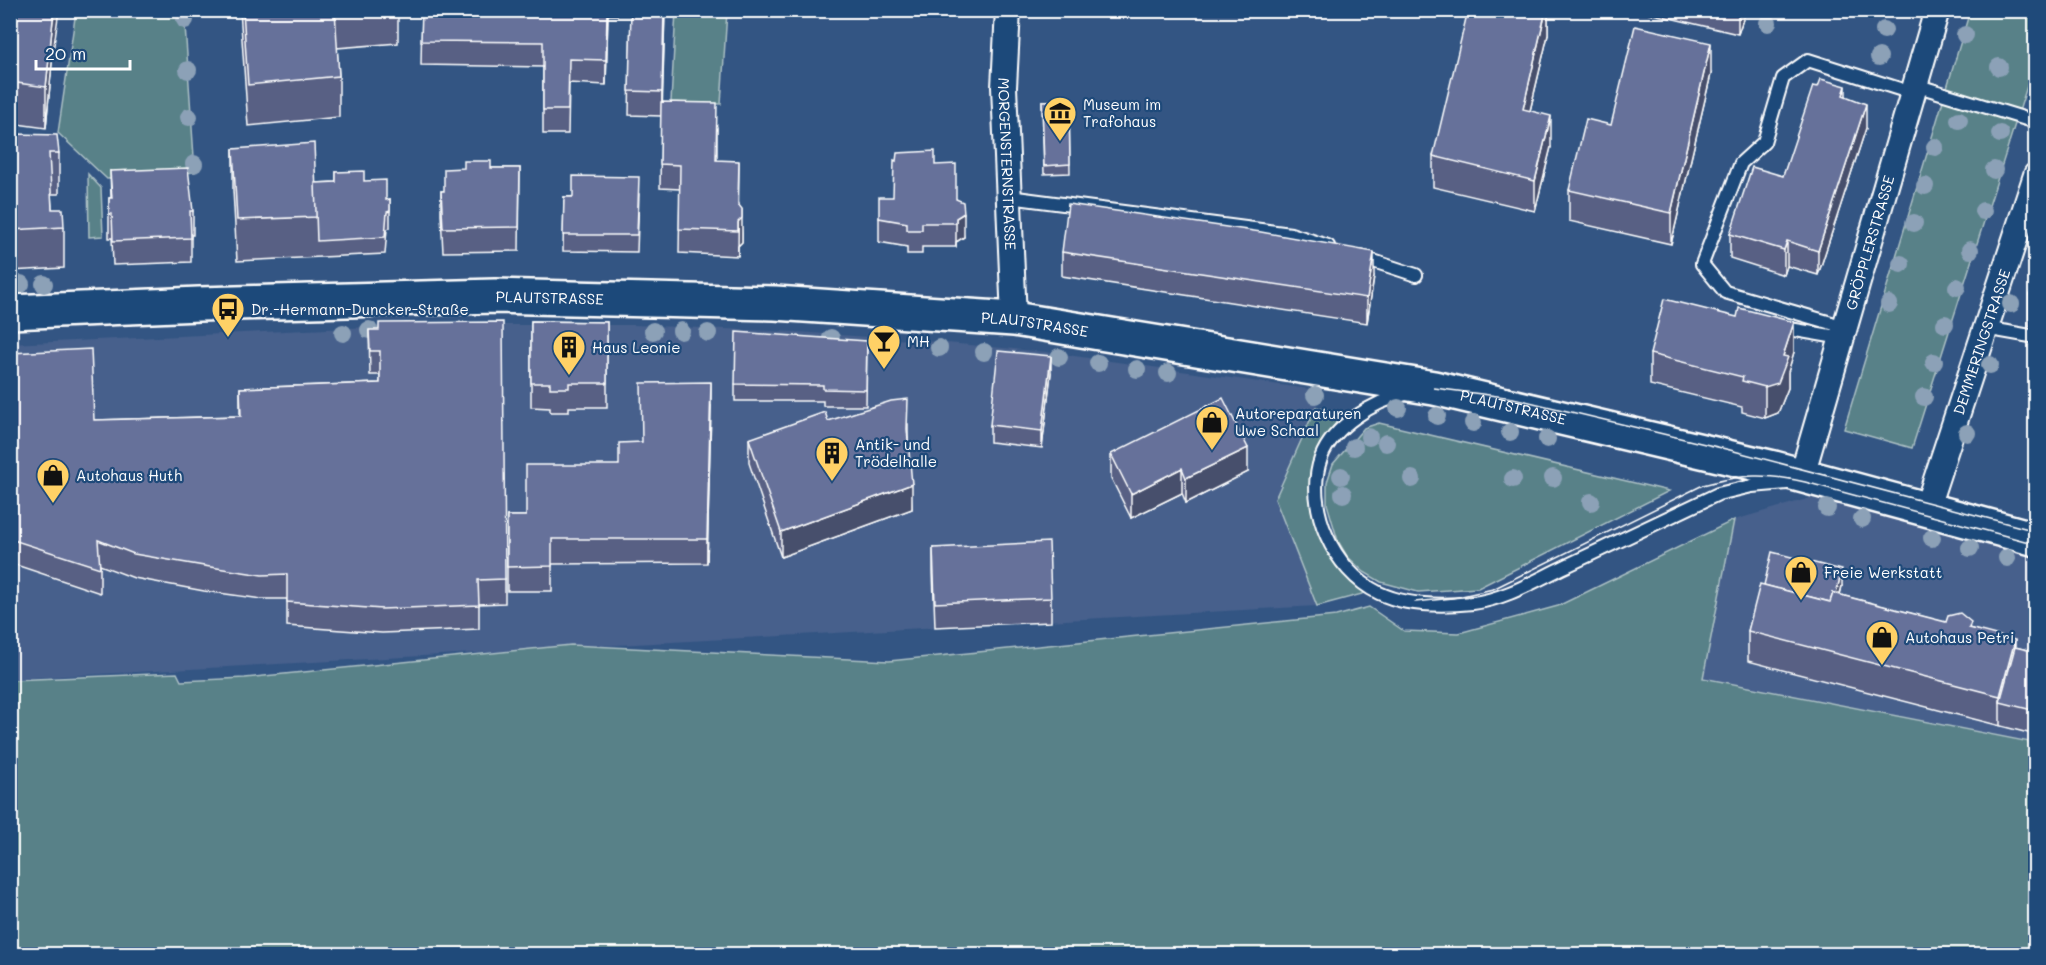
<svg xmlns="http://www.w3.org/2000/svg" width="2046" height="965" viewBox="0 0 2046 965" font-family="Mali,sans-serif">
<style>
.built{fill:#46608c}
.green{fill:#588188;stroke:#acc0c4;stroke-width:1.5}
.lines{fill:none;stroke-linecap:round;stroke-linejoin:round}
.service-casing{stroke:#fff;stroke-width:16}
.minor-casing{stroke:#fff;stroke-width:28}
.secondary-casing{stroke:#fff;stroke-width:38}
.service{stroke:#1f4a7a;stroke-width:12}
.minor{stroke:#1f4a7a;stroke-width:24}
.secondary{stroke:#1f4a7a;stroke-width:33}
.tram{stroke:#fff;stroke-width:1.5}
.tree{fill:#8ca1b7}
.wall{fill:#586184;stroke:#fff;stroke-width:1.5}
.shaded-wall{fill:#474f6c;stroke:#fff;stroke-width:1.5}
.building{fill:#66719a;stroke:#fff;stroke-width:1.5}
.labels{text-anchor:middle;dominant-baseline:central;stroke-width:4.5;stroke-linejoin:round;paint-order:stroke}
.poi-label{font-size:15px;fill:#fff;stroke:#1f4a7a;text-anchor:start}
.street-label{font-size:15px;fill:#fff;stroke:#1f4a7a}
</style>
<rect width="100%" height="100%" fill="#335583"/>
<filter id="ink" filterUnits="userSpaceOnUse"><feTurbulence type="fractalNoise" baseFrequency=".0167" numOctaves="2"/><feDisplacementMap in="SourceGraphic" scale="12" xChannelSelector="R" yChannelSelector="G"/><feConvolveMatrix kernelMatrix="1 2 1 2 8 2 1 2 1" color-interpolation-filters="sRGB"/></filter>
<g filter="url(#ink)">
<g class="built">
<polygon points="413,325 634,325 797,332 925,341 1046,352 1323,391 1275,499 1317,606 11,679 10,344"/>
<polygon points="1814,497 2035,558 2035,743 1703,678 1734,520"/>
</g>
<g class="green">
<polygon points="76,11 184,11 195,172 107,179 58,133"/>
<polygon points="676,11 727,11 721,104 671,102"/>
<polygon points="1970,11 2035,11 2035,61 1912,448 1844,429"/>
<polygon points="88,174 101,188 103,236 89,237"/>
<polygon points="1316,407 1342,413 1319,450 1313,472 1327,548 1338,568 1366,593 1317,606 1275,499"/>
<polygon points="1379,423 1669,491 1478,588 1418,592 1381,582 1364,572 1347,556 1338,541 1327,504 1327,482 1333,464 1364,428"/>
<polygon points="1734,520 1703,678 2035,743 2035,954 11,954 11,680 177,673 181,681 245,678 571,645 889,661 1336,616 1369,607 1404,631 1459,633 1558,606"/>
</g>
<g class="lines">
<defs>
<g id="service">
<polyline points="1915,85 2036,122"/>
<polyline points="1009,197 1291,234 1328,246"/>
<polyline points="1361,257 1416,275"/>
<polyline points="1778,327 1842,338"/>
<polyline points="1845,327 1725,292 1702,264 1741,163 1764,142 1783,78 1808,60 1912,93"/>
<polyline points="1985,328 2036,337"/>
<path d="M1406,394c-32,7 -73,32 -85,64 -17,48 12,113 58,135 27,13 65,13 94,10 33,-4 63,-23 93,-37 50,-24 101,-48 152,-72l34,-8 35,-3"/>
</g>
<g id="minor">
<path id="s1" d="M1008,10l-4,77 10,232"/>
<path id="s2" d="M1802,475l135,-465"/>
<path id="s3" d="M1926,510l110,-335"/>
</g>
<g id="secondary">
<path id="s4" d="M10,312l189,-8 296,-8 280,7 239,16 420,69 340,80 262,71"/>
</g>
</defs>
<use href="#service" class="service-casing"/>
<use href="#minor" class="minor-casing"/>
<use href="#secondary" class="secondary-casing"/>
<use href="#service" class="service"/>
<use href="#minor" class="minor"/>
<use href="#secondary" class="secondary"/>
<g class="tram">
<polyline points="1434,388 1513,398 1730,450 2036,531"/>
<path d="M1415,602l38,-4 40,-9 210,-104c42,-11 60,-12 102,-3l231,62"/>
</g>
</g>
<g class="tree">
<circle cx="185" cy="20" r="9"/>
<circle cx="1768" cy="23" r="9"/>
<circle cx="1884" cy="30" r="9"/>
<circle cx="1965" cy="35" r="9"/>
<circle cx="1879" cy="57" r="9"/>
<circle cx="1999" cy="67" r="9"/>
<circle cx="188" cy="70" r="9"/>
<circle cx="189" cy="117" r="9"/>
<circle cx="1959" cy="120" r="9"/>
<circle cx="2000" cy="134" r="9"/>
<circle cx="1935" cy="147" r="9"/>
<circle cx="194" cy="164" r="9"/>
<circle cx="1994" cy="170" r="9"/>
<circle cx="1925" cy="186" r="9"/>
<circle cx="1983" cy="211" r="9"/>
<circle cx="1914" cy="223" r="9"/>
<circle cx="1970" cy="250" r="9"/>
<circle cx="1901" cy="264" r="9"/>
<circle cx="21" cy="284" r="9"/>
<circle cx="44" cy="284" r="9"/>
<circle cx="1957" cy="287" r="9"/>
<circle cx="1889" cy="304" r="9"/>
<circle cx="2011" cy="304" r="9"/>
<circle cx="1945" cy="324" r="9"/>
<circle cx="369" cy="330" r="9"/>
<circle cx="653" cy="331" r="9"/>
<circle cx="681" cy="331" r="9"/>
<circle cx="343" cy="333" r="9"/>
<circle cx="708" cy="333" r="9"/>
<circle cx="831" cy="338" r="9"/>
<circle cx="879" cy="342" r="9"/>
<circle cx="939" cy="348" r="9"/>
<circle cx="984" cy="352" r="9"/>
<circle cx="1059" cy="357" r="9"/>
<circle cx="1934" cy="362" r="9"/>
<circle cx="1098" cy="363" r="9"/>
<circle cx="1990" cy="365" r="9"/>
<circle cx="1137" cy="369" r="9"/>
<circle cx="1168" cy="373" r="9"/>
<circle cx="1315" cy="395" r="9"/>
<circle cx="1924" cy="397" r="9"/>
<circle cx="1398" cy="408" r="9"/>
<circle cx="1437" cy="416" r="9"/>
<circle cx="1473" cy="423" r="9"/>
<circle cx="1510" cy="432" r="9"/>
<circle cx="1967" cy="433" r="9"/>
<circle cx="1369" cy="437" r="9"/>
<circle cx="1547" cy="439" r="9"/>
<circle cx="1386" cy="443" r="9"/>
<circle cx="1354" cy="447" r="9"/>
<circle cx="1341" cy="476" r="9"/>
<circle cx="1553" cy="478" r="9"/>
<circle cx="1412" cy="479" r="9"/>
<circle cx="1513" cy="479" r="9"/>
<circle cx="1343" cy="494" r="9"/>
<circle cx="1591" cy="502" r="9"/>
<circle cx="1827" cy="508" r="9"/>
<circle cx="1862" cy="519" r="9"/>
<circle cx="1932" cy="538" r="9"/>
<circle cx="1970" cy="548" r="9"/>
<circle cx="2007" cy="558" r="9"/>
</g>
<g class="wall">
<polygon points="10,10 53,52 46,128 10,123"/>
<polygon points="240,10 398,10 398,43 337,48 339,76 339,117 248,126"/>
<polygon points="422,10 665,10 662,102 717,127 717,160 739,204 742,233 742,242 738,246 738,256 679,253 680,189 660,188 661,116 629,115 631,15 608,15 606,85 569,83 568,134 543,134 543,67 421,65"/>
<polygon points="1548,10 1548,35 1530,111 1551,147 1535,211 1433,187 1433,156"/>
<polygon points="1636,10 1746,10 1738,34"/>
<polygon points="1711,74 1671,244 1569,221 1569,190"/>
<polygon points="1818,87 1846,97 1866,128 1818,275 1787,266 1784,275 1730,258 1730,234 1783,176"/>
<polygon points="1069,100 1070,173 1044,174 1042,101"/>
<polygon points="10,137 59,153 59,194 51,194 52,209 64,227 64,268 10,271"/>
<polygon points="233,149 315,183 336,182 336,172 364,181 386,200 390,199 390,228 387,229 385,254 237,261 233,190"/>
<polygon points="935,165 956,199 964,237 956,242 956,247 922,247 922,254 907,254 907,247 879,242 879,218 893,197"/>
<polygon points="491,168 520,168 519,251 443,252 441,215 441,191 444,191"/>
<polygon points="110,171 193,211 193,235 191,235 191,262 113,265 112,238 109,238 109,198 111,198"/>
<polygon points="639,194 637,252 563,251 564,197"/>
<polygon points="1062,252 1374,276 1367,323 1062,276"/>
<polygon points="2036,276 2036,327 2029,326 2029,295"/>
<polygon points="531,321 607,322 607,407 569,407 569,412 550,412 550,408 531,407"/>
<polygon points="369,330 505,579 505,603 479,604 479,629 382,633 287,626 287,599 262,599 204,591 134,578 100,565 100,593 10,563 10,353 94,420 240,416 240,388 380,383 380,375 370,375"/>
<polygon points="867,341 866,406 823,406 823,401 735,401 735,384"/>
<polygon points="1794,352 1788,372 1788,388 1778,413 1765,418 1742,412 1742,407 1650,385 1650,354"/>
<polygon points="1051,373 1042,448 990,442 990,425"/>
<polygon points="711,406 707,563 552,564 552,591 507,591 507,516 526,516 619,465 641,442"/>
<polygon points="828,421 908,424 908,436 912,509 781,557 749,463 749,439"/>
<polygon points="1111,454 1248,472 1186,503 1182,493 1131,518 1111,478"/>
<polygon points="933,548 1051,598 1051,622 935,627 933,572"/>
<polygon points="1764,585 1842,586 1840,595 1971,629 2015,647 2036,652 2036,735 1748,661 1748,631"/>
</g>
<g class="shaded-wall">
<polygon points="54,10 59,10 53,52 46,128 46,87"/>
<polygon points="607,10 608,10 606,85 606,60"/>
<polygon points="664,10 665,10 662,116 662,92"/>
<polygon points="1546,10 1548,10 1548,35 1523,140 1523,109"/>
<polygon points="1738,10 1746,10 1738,34"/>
<polygon points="1711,43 1711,74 1671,244 1671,213"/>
<polygon points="1846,86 1846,110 1843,95"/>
<polygon points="1866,104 1866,128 1818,275 1818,251"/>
<polygon points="1551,116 1551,147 1535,211 1535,181"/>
<polygon points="739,161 738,221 742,209 742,242 738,246 738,256"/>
<polygon points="964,213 964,237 956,242 956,247 956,218"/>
<polygon points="1787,241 1787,266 1784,275 1784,250"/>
<polygon points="1374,252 1374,276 1367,323 1367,298"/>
<polygon points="1794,322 1794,352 1788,372 1788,388 1778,413 1765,418 1765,387 1783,356"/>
<polygon points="1051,356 1051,373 1042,448 1042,431"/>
<polygon points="711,382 711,406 707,563 707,539"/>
<polygon points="1248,448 1248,472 1186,503 1186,478"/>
<polygon points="1182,468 1182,493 1131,518 1131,494"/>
<polygon points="912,484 912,509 781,557 781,532"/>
<polygon points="1842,570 1842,586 1830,633 1830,616"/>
<polygon points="2015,640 2015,671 2000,702 2000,726 2000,696"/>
</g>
<g class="building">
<polygon points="10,10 54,10 46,87 10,82"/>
<polygon points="243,10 335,10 339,76 248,85"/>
<polygon points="422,10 607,10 606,60 569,59 568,110 543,110 543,42 421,41"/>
<polygon points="631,10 664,10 662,92 629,91"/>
<polygon points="1468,10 1546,10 1523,109 1551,116 1535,181 1433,156"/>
<polygon points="1635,26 1711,43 1671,213 1569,190 1586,119 1611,125"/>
<polygon points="1821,79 1846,86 1843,95 1866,104 1818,251 1787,241 1784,250 1730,234 1752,167 1783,176 1813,86 1818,87"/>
<polygon points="1069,100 1070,164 1044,166 1042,101"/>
<polygon points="661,102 717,103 716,160 739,161 738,204 742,209 742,218 738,222 738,231 679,229 680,165 660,164"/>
<polygon points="15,134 57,135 59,153 49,153 52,209 63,209 64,227 10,230 10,137 15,137"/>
<polygon points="314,143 317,217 237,220 233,149"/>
<polygon points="935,151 935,165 956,164 956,199 963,202 964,213 956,218 956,223 922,223 922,230 907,230 907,223 879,218 879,197 893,197 894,160 896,161 897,153"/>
<polygon points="464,161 491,161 491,168 520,168 519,227 443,228 441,191 444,191 444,169 464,168"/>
<polygon points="188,168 193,211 190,211 191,238 113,241 112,214 109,214 109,198 112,198 110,171"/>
<polygon points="364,171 364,181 386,180 386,200 390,199 390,211 387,212 385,237 317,241 315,183 336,182 336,172"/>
<polygon points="573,176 639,177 637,235 563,235 564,197 573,197"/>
<polygon points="1068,204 1261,232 1374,252 1367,298 1062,252"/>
<polygon points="2036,276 2036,297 2029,295"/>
<polygon points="1664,299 1737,317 1739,308 1794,322 1783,356 1788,357 1778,383 1765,387 1742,381 1743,377 1650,354"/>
<polygon points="531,321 607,322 607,383 569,383 569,388 550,388 550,383 531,383"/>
<polygon points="503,322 505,579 478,580 479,605 382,609 287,602 287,574 262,575 204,566 134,554 98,540 100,568 10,539 10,353 91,349 94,420 241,416 240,388 380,383 380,351 370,351 369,330 379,330 379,323"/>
<polygon points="736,332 867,341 866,390 823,389 823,385 735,384"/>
<polygon points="998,351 1051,356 1042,431 990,425"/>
<polygon points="711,382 707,539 552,539 552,566 507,567 507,516 526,516 526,465 619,465 619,443 642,442 641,383"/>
<polygon points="1223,398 1248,448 1186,478 1182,468 1131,494 1111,454"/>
<polygon points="908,399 907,429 912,484 781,532 749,439 825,412 828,421 891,401"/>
<polygon points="1049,542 1051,598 935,603 933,548"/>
<polygon points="1772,552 1842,570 1836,594 1833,593 1830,602 1764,585"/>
<polygon points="1760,584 1830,602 1833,593 1946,622 1948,616 1960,613 1971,622 1969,628 2015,640 2000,696 1748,631"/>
<polygon points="2015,647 2036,652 2036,711 2000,702"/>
</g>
</g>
<defs>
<symbol id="museum-pin" viewBox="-11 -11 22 30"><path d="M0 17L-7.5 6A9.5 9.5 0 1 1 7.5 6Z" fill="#ffd166" stroke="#1f4a7a"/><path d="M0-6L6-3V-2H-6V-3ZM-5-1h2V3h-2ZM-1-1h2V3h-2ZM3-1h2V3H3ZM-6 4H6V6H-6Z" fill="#111"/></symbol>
<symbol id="bus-pin" viewBox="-11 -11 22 30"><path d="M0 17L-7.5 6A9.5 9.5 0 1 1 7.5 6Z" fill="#ffd166" stroke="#1f4a7a"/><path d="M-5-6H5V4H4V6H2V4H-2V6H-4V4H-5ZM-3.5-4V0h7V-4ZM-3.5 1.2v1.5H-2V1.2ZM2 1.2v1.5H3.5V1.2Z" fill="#111"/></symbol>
<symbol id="bar-pin" viewBox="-11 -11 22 30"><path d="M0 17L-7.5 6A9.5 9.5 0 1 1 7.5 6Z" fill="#ffd166" stroke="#1f4a7a"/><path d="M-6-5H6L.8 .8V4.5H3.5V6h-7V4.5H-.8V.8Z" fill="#111"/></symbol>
<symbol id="building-pin" viewBox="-11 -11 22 30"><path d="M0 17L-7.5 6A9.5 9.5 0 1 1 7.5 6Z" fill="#ffd166" stroke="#1f4a7a"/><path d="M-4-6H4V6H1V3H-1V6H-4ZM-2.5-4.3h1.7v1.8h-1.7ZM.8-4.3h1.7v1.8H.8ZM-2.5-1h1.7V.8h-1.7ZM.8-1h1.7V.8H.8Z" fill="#111"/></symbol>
<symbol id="shop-pin" viewBox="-11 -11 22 30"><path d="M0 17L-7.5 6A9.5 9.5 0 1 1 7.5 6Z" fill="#ffd166" stroke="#1f4a7a"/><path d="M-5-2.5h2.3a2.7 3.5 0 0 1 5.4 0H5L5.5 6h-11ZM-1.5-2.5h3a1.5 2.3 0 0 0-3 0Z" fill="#111"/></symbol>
</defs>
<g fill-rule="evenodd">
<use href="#museum-pin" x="1041" y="94" width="38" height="52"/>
<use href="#bus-pin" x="209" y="290" width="38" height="52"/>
<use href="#bar-pin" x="865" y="322" width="38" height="52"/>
<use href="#building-pin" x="550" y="328" width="38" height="52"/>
<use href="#shop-pin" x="1193" y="403" width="38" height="52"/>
<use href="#building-pin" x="813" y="434" width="38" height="52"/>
<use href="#shop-pin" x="34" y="456" width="38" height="52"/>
<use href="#shop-pin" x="1782" y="553" width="38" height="52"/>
<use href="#shop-pin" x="1863" y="618" width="38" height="52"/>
</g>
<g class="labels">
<g class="poi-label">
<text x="1083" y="104">Museum im<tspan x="1083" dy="17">Trafohaus</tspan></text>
<text x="251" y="309">Dr.-Hermann-Duncker-Straße</text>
<text x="907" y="341">MH</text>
<text x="592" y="347">Haus Leonie</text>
<text x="1235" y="413">Autoreparaturen<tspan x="1235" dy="17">Uwe Schaal</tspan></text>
<text x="855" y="444">Antik- und<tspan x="855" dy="17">Trödelhalle</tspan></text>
<text x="76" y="475">Autohaus Huth</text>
<text x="1824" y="572">Freie Werkstatt</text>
<text x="1905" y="637">Autohaus Petri</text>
</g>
<g class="street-label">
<text stroke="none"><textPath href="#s1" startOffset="154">MORGENSTERNSTRASSE</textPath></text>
<text stroke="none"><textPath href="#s2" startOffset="242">GRÖPPLERSTRASSE</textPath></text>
<text stroke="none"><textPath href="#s4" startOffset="540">PLAUTSTRASSE</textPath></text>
<text stroke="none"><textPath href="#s4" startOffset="1026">PLAUTSTRASSE</textPath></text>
<text stroke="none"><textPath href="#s3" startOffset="177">DEMMERINGSTRASSE</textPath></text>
<text stroke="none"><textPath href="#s4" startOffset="1512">PLAUTSTRASSE</textPath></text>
</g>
</g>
<rect width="2046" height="965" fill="none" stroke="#1f4a7a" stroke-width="36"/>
<rect x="18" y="18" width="2010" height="929" fill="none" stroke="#fff" stroke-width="2" filter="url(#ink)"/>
<path d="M36 60v9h94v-9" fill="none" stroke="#ffffff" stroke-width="3"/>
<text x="45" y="60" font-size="18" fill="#ffffff" stroke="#1f4a7a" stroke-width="4.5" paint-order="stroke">20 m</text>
</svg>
